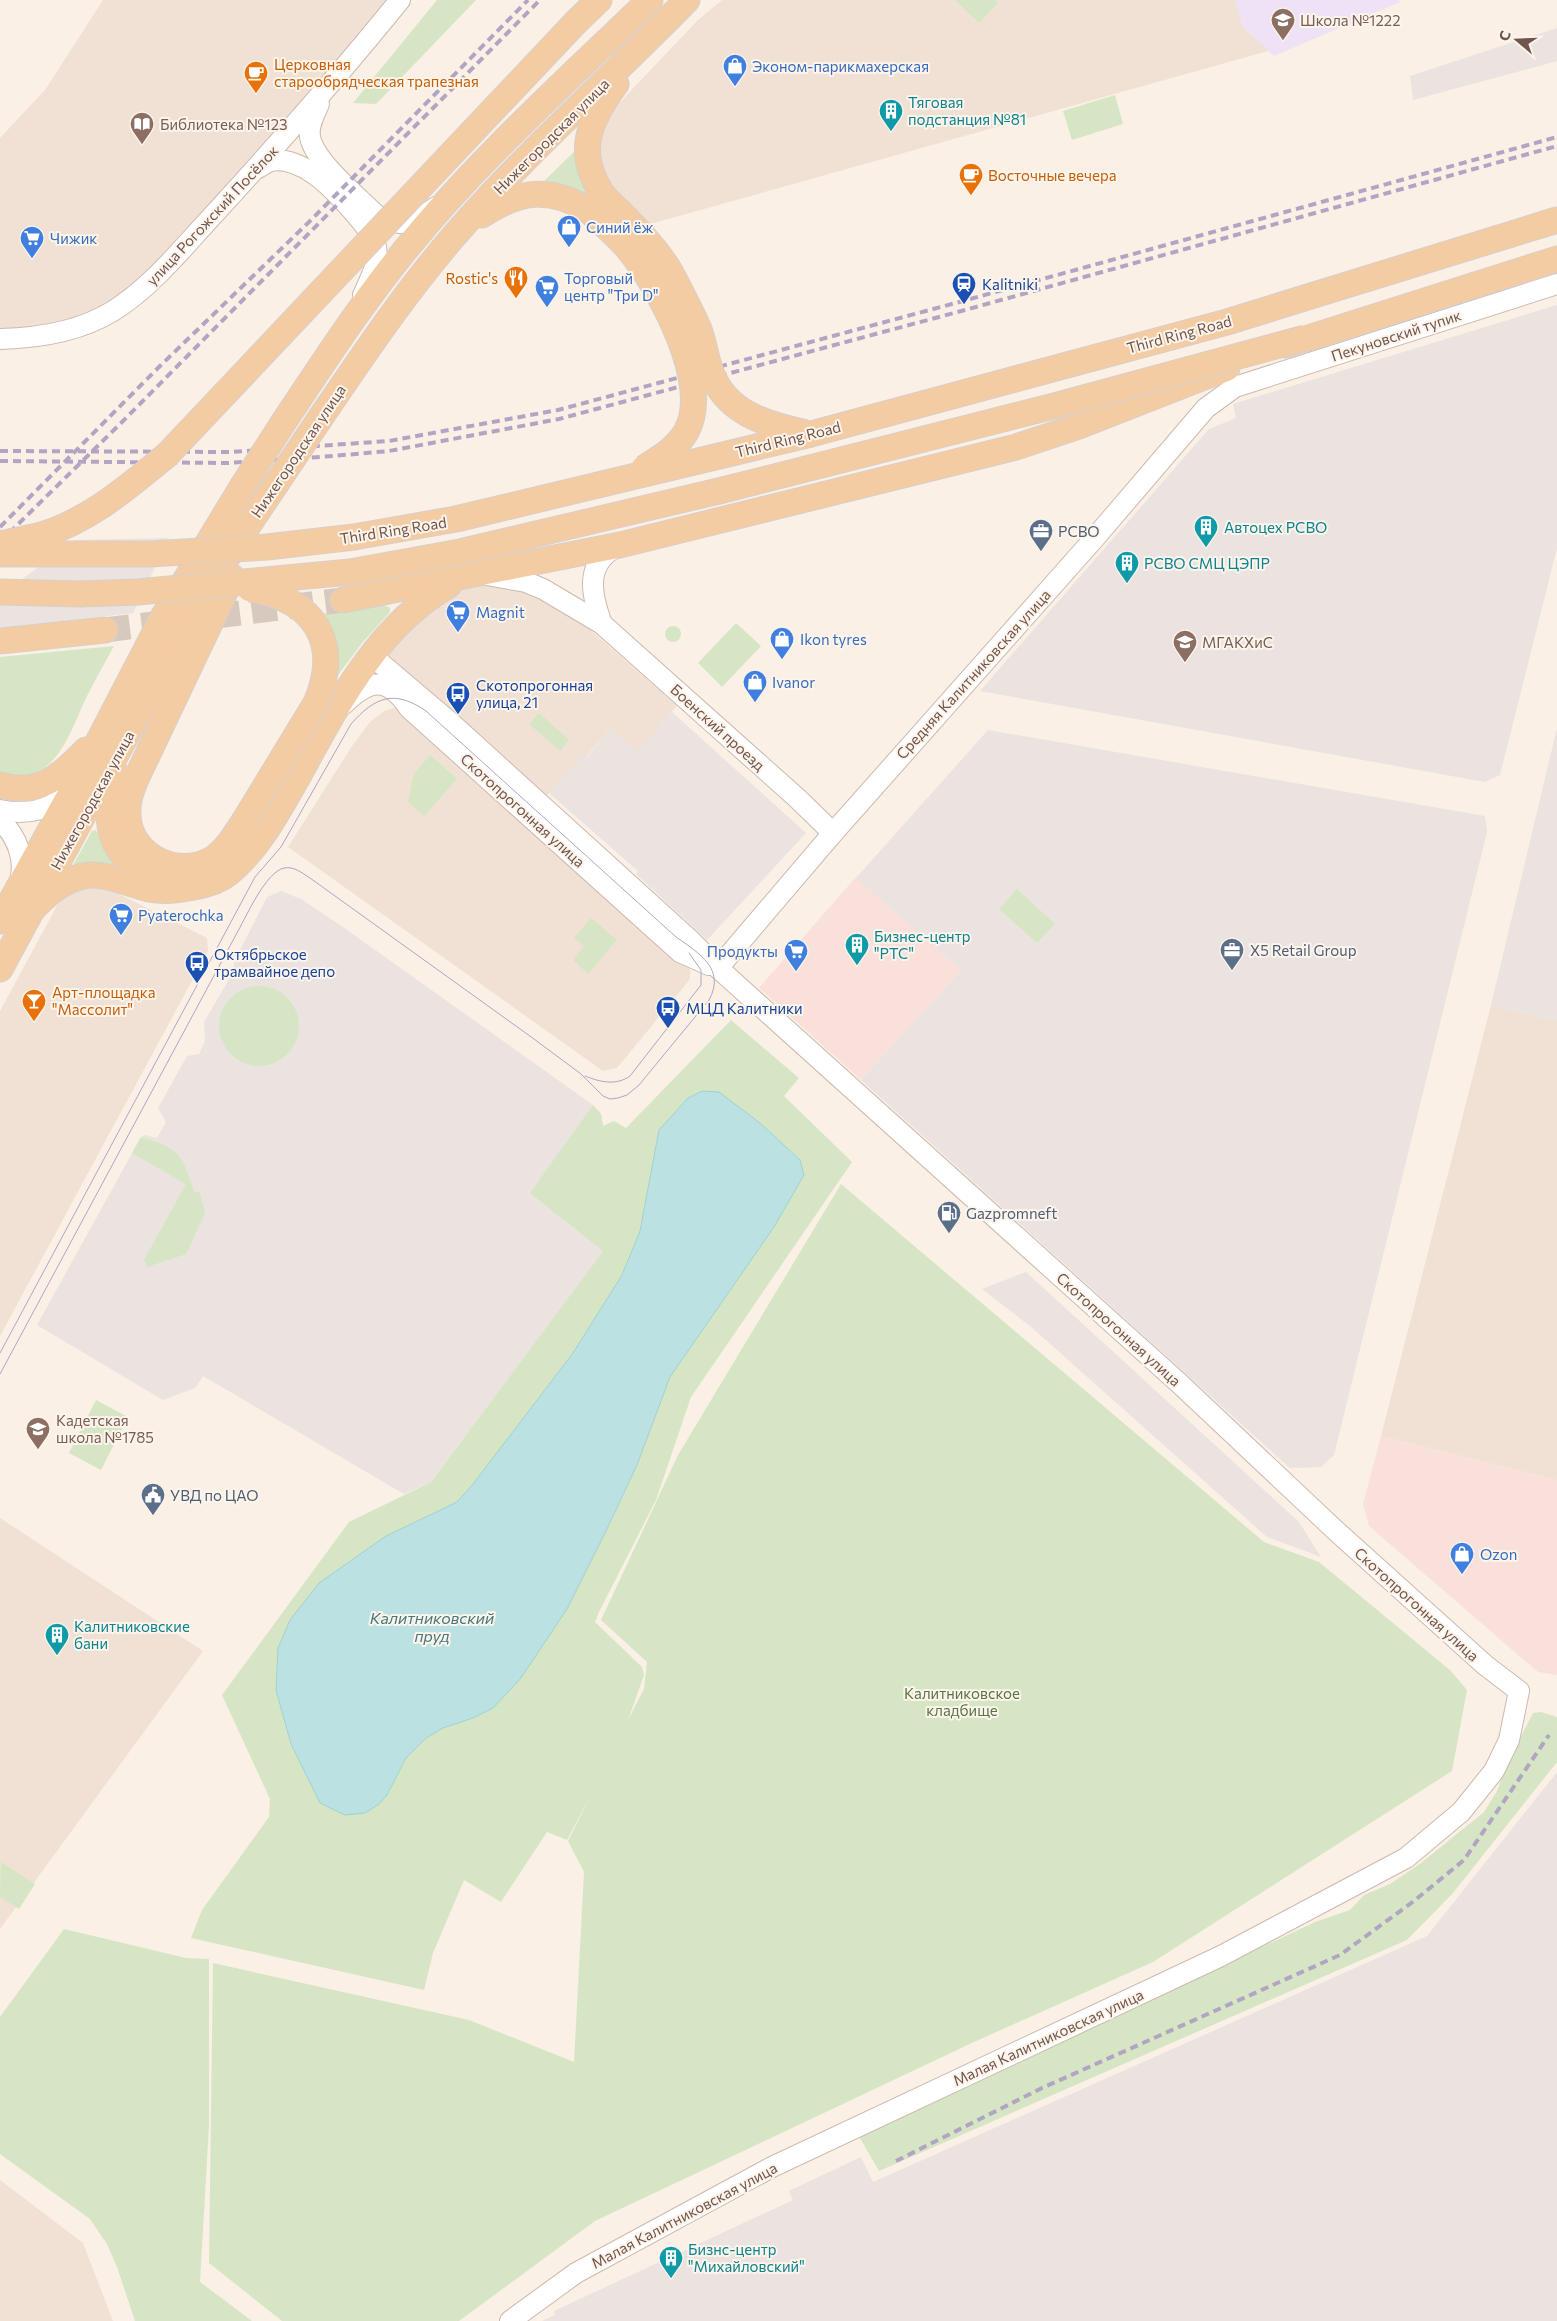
<svg xmlns="http://www.w3.org/2000/svg" width="1557" height="2321" viewBox="0 0 1557 2321" font-family="Commissioner,sans-serif">
<style>
.residential{fill:#f1e1d4}
.commercial{fill:#fae0da}
.industrial{fill:#eae3df}
.education{fill:#ede2f6}
.green{fill:#d6e6c5}
.water{fill:#bbe1e2;stroke:#a2d1d3}
.lines{fill:none;stroke-linecap:round;stroke-linejoin:round}
.major-tunnel{stroke:#d8c9bf;stroke-width:25;stroke-dasharray:25 12;stroke-linecap:butt}
.minor-casing{stroke:#cdb9af;stroke-width:22}
.major-casing{stroke:#d7cfcd;stroke-width:27}
.minor{stroke:#fff;stroke-width:20}
.major{stroke:#f4cca3;stroke-width:25}
.tram{stroke:#b1a5c3;stroke-width:1}
.rail{stroke:#b1a5c3;stroke-width:4;stroke-dasharray:8 5;stroke-linecap:butt}
.major-bridge-casing{stroke:#d7cfcd;stroke-width:27;stroke-linecap:butt}
.major-bridge{stroke:#f4cca3;stroke-width:25}
.labels{text-anchor:middle;dominant-baseline:central;stroke-width:4;stroke-linejoin:round;paint-order:stroke}
.education-label{font-size:15px;fill:#785e54;stroke:#fdf4eb;text-anchor:start}
.food-label{font-size:15px;fill:#c56008;stroke:#fdf4eb;text-anchor:start}
.shop-label{font-size:15px;fill:#366cbe;stroke:#fdf4eb;text-anchor:start}
.culture-label{font-size:15px;fill:#0d838f;stroke:#fdf4eb;text-anchor:start}
.street-label{font-size:15px;fill:#71554c;stroke:#fdf4eb}
.transit-label{font-size:15px;fill:#164399;stroke:#fdf4eb;text-anchor:start}
.service-label{font-size:15px;fill:#4e5e75;stroke:#fdf4eb;text-anchor:start}
.park-label{font-size:15px;fill:#597645;stroke:#fdf4eb}
.water-label{font-size:16px;font-style:italic;fill:#45797b;stroke:#fdf4eb}
</style>
<rect width="100%" height="100%" fill="#faf0e5"/>
<g class="residential">
<polygon points="103,0 390,0 249,164 158,260 121,293 85,317 46,327 0,329 0,138 45,90"/>
<polygon points="722,0 1322,0 1279,48 643,226 602,183 595,136 604,119 622,100 698,20"/>
<polygon points="481,584 515,586 570,612 677,706 637,752 609,730 586,757 583,755 542,801 390,662 387,654 395,637 462,587"/>
<polygon points="394,708 405,710 687,964 690,970 690,978 687,983 617,1068 603,1071 288,847 352,746 370,722 384,711"/>
<polygon points="78,884 109,889 207,938 208,951 0,1336 0,1011 65,891"/>
<polygon points="1491,1005 1557,1021 1557,1480 1381,1436"/>
<polygon points="0,1518 203,1651 0,1929"/>
<polygon points="0,2180 83,2243 113,2321 0,2321"/>
</g>
<g class="commercial">
<polygon points="856,877 961,970 861,1080 759,988"/>
<polygon points="1381,1436 1557,1480 1557,1675 1538,1672 1369,1526 1363,1504"/>
</g>
<g class="industrial">
<polygon points="1557,28 1557,61 1413,100 1410,76"/>
<polygon points="1557,305 1557,548 1500,775 1485,782 980,691 1209,429 1236,418 1233,404"/>
<polygon points="169,538 133,613 0,628 0,595 76,540"/>
<polygon points="672,712 806,833 707,940 636,874 638,871 549,793 583,754 587,757 609,730 637,751"/>
<polygon points="1557,728 1557,1021 1491,1005"/>
<polygon points="988,730 1485,816 1487,832 1334,1455 1321,1467 1290,1468 861,1080 961,970 856,878"/>
<polygon points="281,891 301,899 340,925 593,1105 601,1114 603,1126 614,1121 603,1251 431,1482 404,1494 203,1376 195,1388 163,1400 37,1325 141,1137 145,1135 157,1138 166,1122 158,1108 187,1056 199,1054 205,1041 204,1022 231,976 235,960 267,897"/>
<polygon points="1026,1272 1299,1522 1321,1557 1267,1537 1030,1326 982,1289"/>
<polygon points="1557,1772 1557,2321 542,2321 555,2315 554,2311 793,2200 789,2191 861,2157 873,2182 1427,1936"/>
</g>
<polygon class="education" points="1235,0 1399,0 1400,2 1274,56 1242,26"/>
<g class="green">
<polygon points="437,0 476,0 376,104 353,103"/>
<polygon points="955,0 995,0 998,3 979,23"/>
<polygon points="1115,95 1123,124 1072,140 1063,111"/>
<polygon points="575,151 593,200 543,182"/>
<polygon points="384,605 390,608 390,612 362,643 335,679 321,614"/>
<polygon points="736,623 761,646 722,687 698,663"/>
<circle cx="673" cy="634" r="8"/>
<path d="M114,646c-10,18 -20,36 -29,54 -17,38 -33,90 -85,72v-115z"/>
<polygon points="539,713 569,740 560,751 529,724"/>
<polygon points="430,755 457,779 424,816 408,802 414,774"/>
<polygon points="96,830 113,864 72,867 92,831"/>
<polygon points="1017,889 1055,924 1037,943 999,909"/>
<polygon points="591,918 617,940 588,974 573,960 584,946 574,938"/>
<circle cx="259" cy="1026" r="40"/>
<polygon points="731,1020 799,1078 784,1096 852,1162 691,1397 656,1500 599,1612 595,1622 642,1667 644,1675 628,1720 644,1689 647,1662 601,1620 678,1455 841,1184 1264,1542 1319,1562 1450,1670 1467,1690 1452,1771 1153,1962 974,2042 595,2221 459,2321 282,2321 209,2263 213,1963 469,2020 574,2062 584,1872 568,1841 592,1793 567,1840 547,1832 501,1902 464,1880 433,1953 424,1990 191,1938 202,1910 269,1817 270,1799 222,1695 349,1522 431,1482 603,1251 530,1193 593,1105 601,1114 603,1126 614,1121 626,1128"/>
<path d="M141,1137c39,12 40,16 53,54l6,2 5,20 -19,41 -39,13 -3,-7 42,-76 -54,-31z"/>
<polygon points="96,1400 128,1417 101,1470 69,1453"/>
<polygon points="1541,1712 1557,1717 1557,1762 1453,1893 1407,1940 879,2171 857,2133 877,2128 1315,1922 1350,1910 1364,1895 1390,1884 1421,1863 1484,1812 1497,1791 1507,1763 1533,1713"/>
<polygon points="1,1862 35,1884 19,1909 0,1897"/>
<polygon points="64,1929 186,1958 209,1959 209,2126 200,2282 252,2321 135,2321 117,2267 107,2244 90,2219 0,2154 0,2017"/>
</g>
<polygon class="water" points="702,1091 719,1092 760,1123 800,1160 804,1175 774,1227 670,1377 637,1465 606,1531 567,1609 521,1678 493,1708 473,1718 443,1728 426,1738 406,1758 387,1795 379,1804 365,1813 345,1815 320,1803 291,1744 276,1690 278,1648 290,1620 319,1583 386,1536 457,1502 473,1484 573,1353 622,1275 640,1231 659,1130 688,1098"/>
<g class="lines">
<polyline class="major-tunnel" points="105,630 343,600"/>
<defs>
<g id="minor">
<path d="M319,104c-5,11 -11,22 -9,33 5,25 46,58 64,76 24,18 40,9 62,-6"/>
<path d="M258,168c3,-2 9,-6 13,-7 14,-3 32,5 43,13 16,11 59,55 62,73 3,16 -6,33 -13,48"/>
<path d="M0,339c39,-1 79,-7 113,-28 40,-25 71,-65 103,-99 64,-70 125,-139 184,-212"/>
<polyline points="487,575 526,582 543,589 602,624 797,798 833,833"/>
<path d="M602,624c-11,-30 -18,-61 16,-78"/>
<polyline points="372,656 451,723 690,940 718,968 1180,1384 1334,1529 1485,1665 1519,1691 1509,1740 1494,1771 1461,1812 1406,1858 1221,1956 772,2167 576,2273 510,2321"/>
<path d="M344,704c26,-25 43,-28 65,4l271,244 29,13"/>
<path d="M0,810c26,5 53,1 70,-21"/>
<path d="M0,820c17,16 27,41 19,64"/>
<polyline points="718,968 833,833 1093,540 1206,408 1235,387 1557,284"/>
</g>
<g id="major">
<polyline points="577,21 599,0"/>
<path d="M603,195c-28,-42 -15,-73 13,-111"/>
<path d="M482,215c37,-24 66,-29 105,-6"/>
<polyline points="1286,345 1557,259"/>
<path d="M319,420c45,-66 89,-132 142,-192 70,-80 151,-151 226,-228"/>
<path d="M283,423c36,-54 71,-108 111,-159 75,-96 168,-179 256,-264"/>
<polyline points="811,434 1227,322 1557,220"/>
<path d="M232,577l-96,202c-5,12 -9,23 -8,37 2,41 52,64 86,42 13,-9 20,-22 29,-35"/>
<polyline points="0,592 80,594"/>
<polyline points="343,600 620,545 1016,447 1079,426 1227,368"/>
<polyline points="0,641 105,630"/>
<path d="M116,773c-16,52 -7,89 48,107"/>
<path d="M0,785c39,12 60,-9 86,-35"/>
<path d="M30,912c14,-15 29,-29 49,-35 23,-7 48,7 70,12 15,3 29,1 45,-2 12,-2 25,-6 35,-14 29,-24 47,-58 66,-91 40,-72 80,-155 154,-197"/>
<polyline points="0,921 82,773 163,617 242,487"/>
<polyline points="0,969 183,631 231,551 276,484"/>
</g>
</defs>
<use href="#minor" class="minor-casing"/>
<use href="#major" class="major-casing"/>
<use href="#minor" class="minor"/>
<use href="#major" class="major"/>
<g class="tram">
<path d="M585,1076c15,6 31,10 45,0l71,-91v-15l-12,-17"/>
<path d="M0,1353l255,-476 26,-30 70,-123c24,-27 43,-35 75,-13l250,226c23,16 50,32 33,63l-70,85 -12,10 -9,3 -8,1 -7,-3 -22,-22 -47,-35 -224,-161c-8,-5 -16,-12 -26,-10 -18,4 -37,47 -46,63l-238,443"/>
</g>
<g class="rail">
<polyline points="0,451 231,452 389,441 558,410 963,301 1557,137"/>
<polyline points="0,461 228,463 333,456 389,451 559,419 965,310 1557,146"/>
<polyline points="0,527 160,366 311,220 528,0"/>
<polyline points="0,542 120,424 540,0"/>
<polyline points="896,2161 1042,2088 1340,1955 1414,1901 1464,1860 1549,1735"/>
</g>
<defs>
<g id="major-bridge">
<path d="M603,195c23,24 51,48 68,78 9,17 19,36 27,54 7,17 8,36 16,52 17,36 56,46 92,54"/>
<path d="M587,209c14,13 31,27 43,42 30,38 83,134 56,181 -10,17 -26,26 -42,36"/>
<polyline points="276,484 319,420"/>
<polyline points="242,487 283,423"/>
<path d="M0,544c12,-3 25,-5 38,-8 50,-14 90,-49 129,-81l410,-434"/>
<polyline points="0,554 150,554 267,547 354,537 456,519 811,434"/>
<polyline points="80,594 138,592 350,572 460,552 719,491 1050,407 1305,338"/>
<path d="M243,823l73,-120c26,-61 -2,-104 -66,-114"/>
</g>
</defs>
<use href="#major-bridge" class="major-bridge-casing"/>
<use href="#major-bridge" class="major-bridge"/>
</g>
<defs>
<symbol id="school-pin" viewBox="-11 -11 22 30"><path d="M0 17L-7.5 6A9.5 9.5 0 1 1 7.5 6Z" fill="#8d6e63" stroke="#fdf4eb"/><path d="M0-5L7-2L0 1L-7-2ZM-4 1L0 2.5L4 1V4Q0 6-4 4Z" fill="#fff"/></symbol>
<symbol id="shop-pin" viewBox="-11 -11 22 30"><path d="M0 17L-7.5 6A9.5 9.5 0 1 1 7.5 6Z" fill="#3f7fe0" stroke="#fdf4eb"/><path d="M-5-2.5h2.3a2.7 3.5 0 0 1 5.4 0H5L5.5 6h-11ZM-1.5-2.5h3a1.5 2.3 0 0 0-3 0Z" fill="#fff"/></symbol>
<symbol id="cafe-pin" viewBox="-11 -11 22 30"><path d="M0 17L-7.5 6A9.5 9.5 0 1 1 7.5 6Z" fill="#e8710a" stroke="#fdf4eb"/><path d="M-5.5-4.5H6V0H3Q3 3.5 0 3.5H-2.5Q-5.5 3.5-5.5 0ZM3-3.2v2h1.7v-2ZM-6 4.5H4V6H-6Z" fill="#fff"/></symbol>
<symbol id="building-pin" viewBox="-11 -11 22 30"><path d="M0 17L-7.5 6A9.5 9.5 0 1 1 7.5 6Z" fill="#0f9aa8" stroke="#fdf4eb"/><path d="M-4-6H4V6H1V3H-1V6H-4ZM-2.5-4.3h1.7v1.8h-1.7ZM.8-4.3h1.7v1.8H.8ZM-2.5-1h1.7V.8h-1.7ZM.8-1h1.7V.8H.8Z" fill="#fff"/></symbol>
<symbol id="library-pin" viewBox="-11 -11 22 30"><path d="M0 17L-7.5 6A9.5 9.5 0 1 1 7.5 6Z" fill="#8d6e63" stroke="#fdf4eb"/><path d="M-6-4Q-3-5.5-.7-3.5V5Q-3 3-6 4ZM6-4Q3-5.5 .7-3.5V5Q3 3 6 4Z" fill="#fff"/></symbol>
<symbol id="supermarket-pin" viewBox="-11 -11 22 30"><path d="M0 17L-7.5 6A9.5 9.5 0 1 1 7.5 6Z" fill="#3f7fe0" stroke="#fdf4eb"/><path d="M-6-5.5h2.5l.6 2H6L4.5 2H-2.5L-4.4-4H-6ZM-1.5 3.2a1.3 1.3 0 1 0 .1 0ZM3 3.2a1.3 1.3 0 1 0 .1 0Z" fill="#fff"/></symbol>
<symbol id="restaurant-pin" viewBox="-11 -11 22 30"><path d="M0 17L-7.5 6A9.5 9.5 0 1 1 7.5 6Z" fill="#e8710a" stroke="#fdf4eb"/><path d="M-5-6h1v4h1v-4h1v4h1v-4h1v5L-1.5 .5V6h-2V.5L-5-1ZM5-6V6H3V1.5H1.5Q1.5-4 5-6Z" fill="#fff"/></symbol>
<symbol id="station-pin" viewBox="-11 -11 22 30"><path d="M0 17L-7.5 6A9.5 9.5 0 1 1 7.5 6Z" fill="#1a4fb4" stroke="#fdf4eb"/><path d="M-3-6H3Q5-6 5-4V2Q5 4 3 4L4.5 6H3L1.5 4h-3L-3 6H-4.5L-3 4Q-5 4-5 2V-4Q-5-6-3-6ZM-3.5-4v3h7v-3ZM-3.5 1v1.5H-2V1ZM2 1v1.5H3.5V1Z" fill="#fff"/></symbol>
<symbol id="office-pin" viewBox="-11 -11 22 30"><path d="M0 17L-7.5 6A9.5 9.5 0 1 1 7.5 6Z" fill="#5c6f8a" stroke="#fdf4eb"/><path d="M-6-3h4V-5.5h4V-3h4V5H-6ZM-1-4.5V-3h2v-1.5ZM-6 0V1H6V0Z" fill="#fff"/></symbol>
<symbol id="university-pin" viewBox="-11 -11 22 30"><path d="M0 17L-7.5 6A9.5 9.5 0 1 1 7.5 6Z" fill="#8d6e63" stroke="#fdf4eb"/><path d="M0-5L7-2L0 1L-7-2ZM-4 1L0 2.5L4 1V4Q0 6-4 4Z" fill="#fff"/></symbol>
<symbol id="bus-pin" viewBox="-11 -11 22 30"><path d="M0 17L-7.5 6A9.5 9.5 0 1 1 7.5 6Z" fill="#1a4fb4" stroke="#fdf4eb"/><path d="M-5-6H5V4H4V6H2V4H-2V6H-4V4H-5ZM-3.5-4V0h7V-4ZM-3.5 1.2v1.5H-2V1.2ZM2 1.2v1.5H3.5V1.2Z" fill="#fff"/></symbol>
<symbol id="bar-pin" viewBox="-11 -11 22 30"><path d="M0 17L-7.5 6A9.5 9.5 0 1 1 7.5 6Z" fill="#e8710a" stroke="#fdf4eb"/><path d="M-6-5H6L.8 .8V4.5H3.5V6h-7V4.5H-.8V.8Z" fill="#fff"/></symbol>
<symbol id="fuel-pin" viewBox="-11 -11 22 30"><path d="M0 17L-7.5 6A9.5 9.5 0 1 1 7.5 6Z" fill="#5c6f8a" stroke="#fdf4eb"/><path d="M-5.5-6h7V0h2V4h1.3V-2.5L3-4.5l.8-.8L6-3V5H2.5V1h-1V6h-7ZM-4.2-4.7v3.2H.2V-4.7Z" fill="#fff"/></symbol>
<symbol id="civic-pin" viewBox="-11 -11 22 30"><path d="M0 17L-7.5 6A9.5 9.5 0 1 1 7.5 6Z" fill="#5c6f8a" stroke="#fdf4eb"/><path d="M-.6-6.5H3V-4.5H.6V-3L4-1V1h2V6H-6V1h2V-1L-.6-3ZM-1.2 2.5V6h2.4V2.5Z" fill="#fff"/></symbol>
</defs>
<g fill-rule="evenodd">
<use href="#school-pin" x="1269" y="6" width="28" height="38"/>
<use href="#shop-pin" x="721" y="52" width="28" height="38"/>
<use href="#cafe-pin" x="242" y="59" width="28" height="38"/>
<use href="#building-pin" x="877" y="97" width="28" height="38"/>
<use href="#library-pin" x="128" y="110" width="28" height="38"/>
<use href="#cafe-pin" x="957" y="161" width="28" height="38"/>
<use href="#shop-pin" x="555" y="213" width="28" height="38"/>
<use href="#supermarket-pin" x="18" y="224" width="28" height="38"/>
<use href="#restaurant-pin" x="502" y="264" width="28" height="38"/>
<use href="#station-pin" x="950" y="270" width="28" height="38"/>
<use href="#supermarket-pin" x="533" y="273" width="28" height="38"/>
<use href="#building-pin" x="1192" y="513" width="28" height="38"/>
<use href="#office-pin" x="1027" y="517" width="28" height="38"/>
<use href="#building-pin" x="1113" y="549" width="28" height="38"/>
<use href="#supermarket-pin" x="444" y="598" width="28" height="38"/>
<use href="#shop-pin" x="768" y="625" width="28" height="38"/>
<use href="#university-pin" x="1171" y="628" width="28" height="38"/>
<use href="#shop-pin" x="741" y="668" width="28" height="38"/>
<use href="#bus-pin" x="444" y="680" width="28" height="38"/>
<use href="#supermarket-pin" x="107" y="901" width="28" height="38"/>
<use href="#building-pin" x="843" y="931" width="28" height="38"/>
<use href="#office-pin" x="1218" y="936" width="28" height="38"/>
<use href="#supermarket-pin" x="782" y="937" width="28" height="38"/>
<use href="#bus-pin" x="183" y="949" width="28" height="38"/>
<use href="#bar-pin" x="20" y="987" width="28" height="38"/>
<use href="#bus-pin" x="654" y="994" width="28" height="38"/>
<use href="#fuel-pin" x="935" y="1199" width="28" height="38"/>
<use href="#school-pin" x="24" y="1415" width="28" height="38"/>
<use href="#civic-pin" x="139" y="1481" width="28" height="38"/>
<use href="#shop-pin" x="1448" y="1540" width="28" height="38"/>
<use href="#building-pin" x="43" y="1621" width="28" height="38"/>
<use href="#building-pin" x="657" y="2244" width="28" height="38"/>
</g>
<g class="labels">
<g class="education-label">
<text x="1300" y="20">Школа №1222</text>
<text x="160" y="124">Библиотека №123</text>
<text x="1202" y="642">МГАКХиС</text>
<text x="56" y="1420">Кадетская<tspan x="56" dy="17">школа №1785</tspan></text>
</g>
<g class="food-label">
<text x="274" y="64">Церковная<tspan x="274" dy="17">старообрядческая трапезная</tspan></text>
<text x="988" y="175">Восточные вечера</text>
<text x="498" y="278" text-anchor="end">Rostic's</text>
<text x="52" y="992">Арт-площадка<tspan x="52" dy="17">"Массолит"</tspan></text>
</g>
<g class="shop-label">
<text x="752" y="66">Эконом-парикмахерская</text>
<text x="586" y="227">Синий ёж</text>
<text x="50" y="238">Чижик</text>
<text x="564" y="278">Торговый<tspan x="564" dy="17">центр "Три D"</tspan></text>
<text x="476" y="612">Magnit</text>
<text x="800" y="639">Ikon tyres</text>
<text x="772" y="682">Ivanor</text>
<text x="138" y="915">Pyaterochka</text>
<text x="778" y="951" text-anchor="end">Продукты</text>
<text x="1480" y="1554">Ozon</text>
</g>
<g class="culture-label">
<text x="908" y="102">Тяговая<tspan x="908" dy="17">подстанция №81</tspan></text>
<text x="1224" y="527">Автоцех РСВО</text>
<text x="1144" y="563">РСВО СМЦ ЦЭПР</text>
<text x="874" y="936">Бизнес-центр<tspan x="874" dy="17">"РТС"</tspan></text>
<text x="74" y="1626">Калитниковские<tspan x="74" dy="17">бани</tspan></text>
<text x="688" y="2249">Бизнс-центр<tspan x="688" dy="17">"Михайловский"</tspan></text>
</g>
<g class="street-label">
<text transform="translate(551 136) rotate(-45)">Нижегородская улица</text>
<text transform="translate(212 215) rotate(-47)">улица Рогожский Посёлок</text>
<text transform="translate(1179 334) rotate(-15)">Third Ring Road</text>
<text transform="translate(1396 335) rotate(-18)">Пекуновский тупик</text>
<text transform="translate(788 439) rotate(-14)">Third Ring Road</text>
<text transform="translate(298 451) rotate(-56)">Нижегородская улица</text>
<text transform="translate(393 530) rotate(-9)">Third Ring Road</text>
<text transform="translate(973 674) rotate(-48)">Средняя Калитниковская улица</text>
<text transform="translate(718 727) rotate(42)">Боенский проезд</text>
<text transform="translate(92 800) rotate(-61)">Нижегородская улица</text>
<text transform="translate(523 810) rotate(42)">Скотопрогонная улица</text>
<text transform="translate(1119 1329) rotate(42)">Скотопрогонная улица</text>
<text transform="translate(1417 1604) rotate(42)">Скотопрогонная улица</text>
<text transform="translate(1048 2037) rotate(-25)">Малая Калитниковская улица</text>
<text transform="translate(684 2215) rotate(-28)">Малая Калитниковская улица</text>
</g>
<g class="transit-label">
<text x="982" y="284">Kalitniki</text>
<text x="476" y="685">Скотопрогонная<tspan x="476" dy="17">улица, 21</tspan></text>
<text x="214" y="954">Октябрьское<tspan x="214" dy="17">трамвайное депо</tspan></text>
<text x="686" y="1008">МЦД Калитники</text>
</g>
<g class="service-label">
<text x="1058" y="531">РСВО</text>
<text x="1250" y="950">X5 Retail Group</text>
<text x="966" y="1213">Gazpromneft</text>
<text x="170" y="1495">УВД по ЦАО</text>
</g>
<g class="park-label">
<text x="962" y="1693">Калитниковское<tspan x="962" dy="17">кладбище</tspan></text>
</g>
<g class="water-label">
<text x="432" y="1617">Калитниковский<tspan x="432" dy="18">пруд</tspan></text>
</g>
</g>
<g transform="translate(1517 40) rotate(289)" stroke="#fdf4eb" stroke-width="4" paint-order="stroke">
<path d="M0-4L9 19L0 12L-9 19Z" fill="#71554c"/>
<text y="-8" font-size="14" font-weight="bold" text-anchor="middle" fill="#71554c">С</text>
</g>
</svg>
